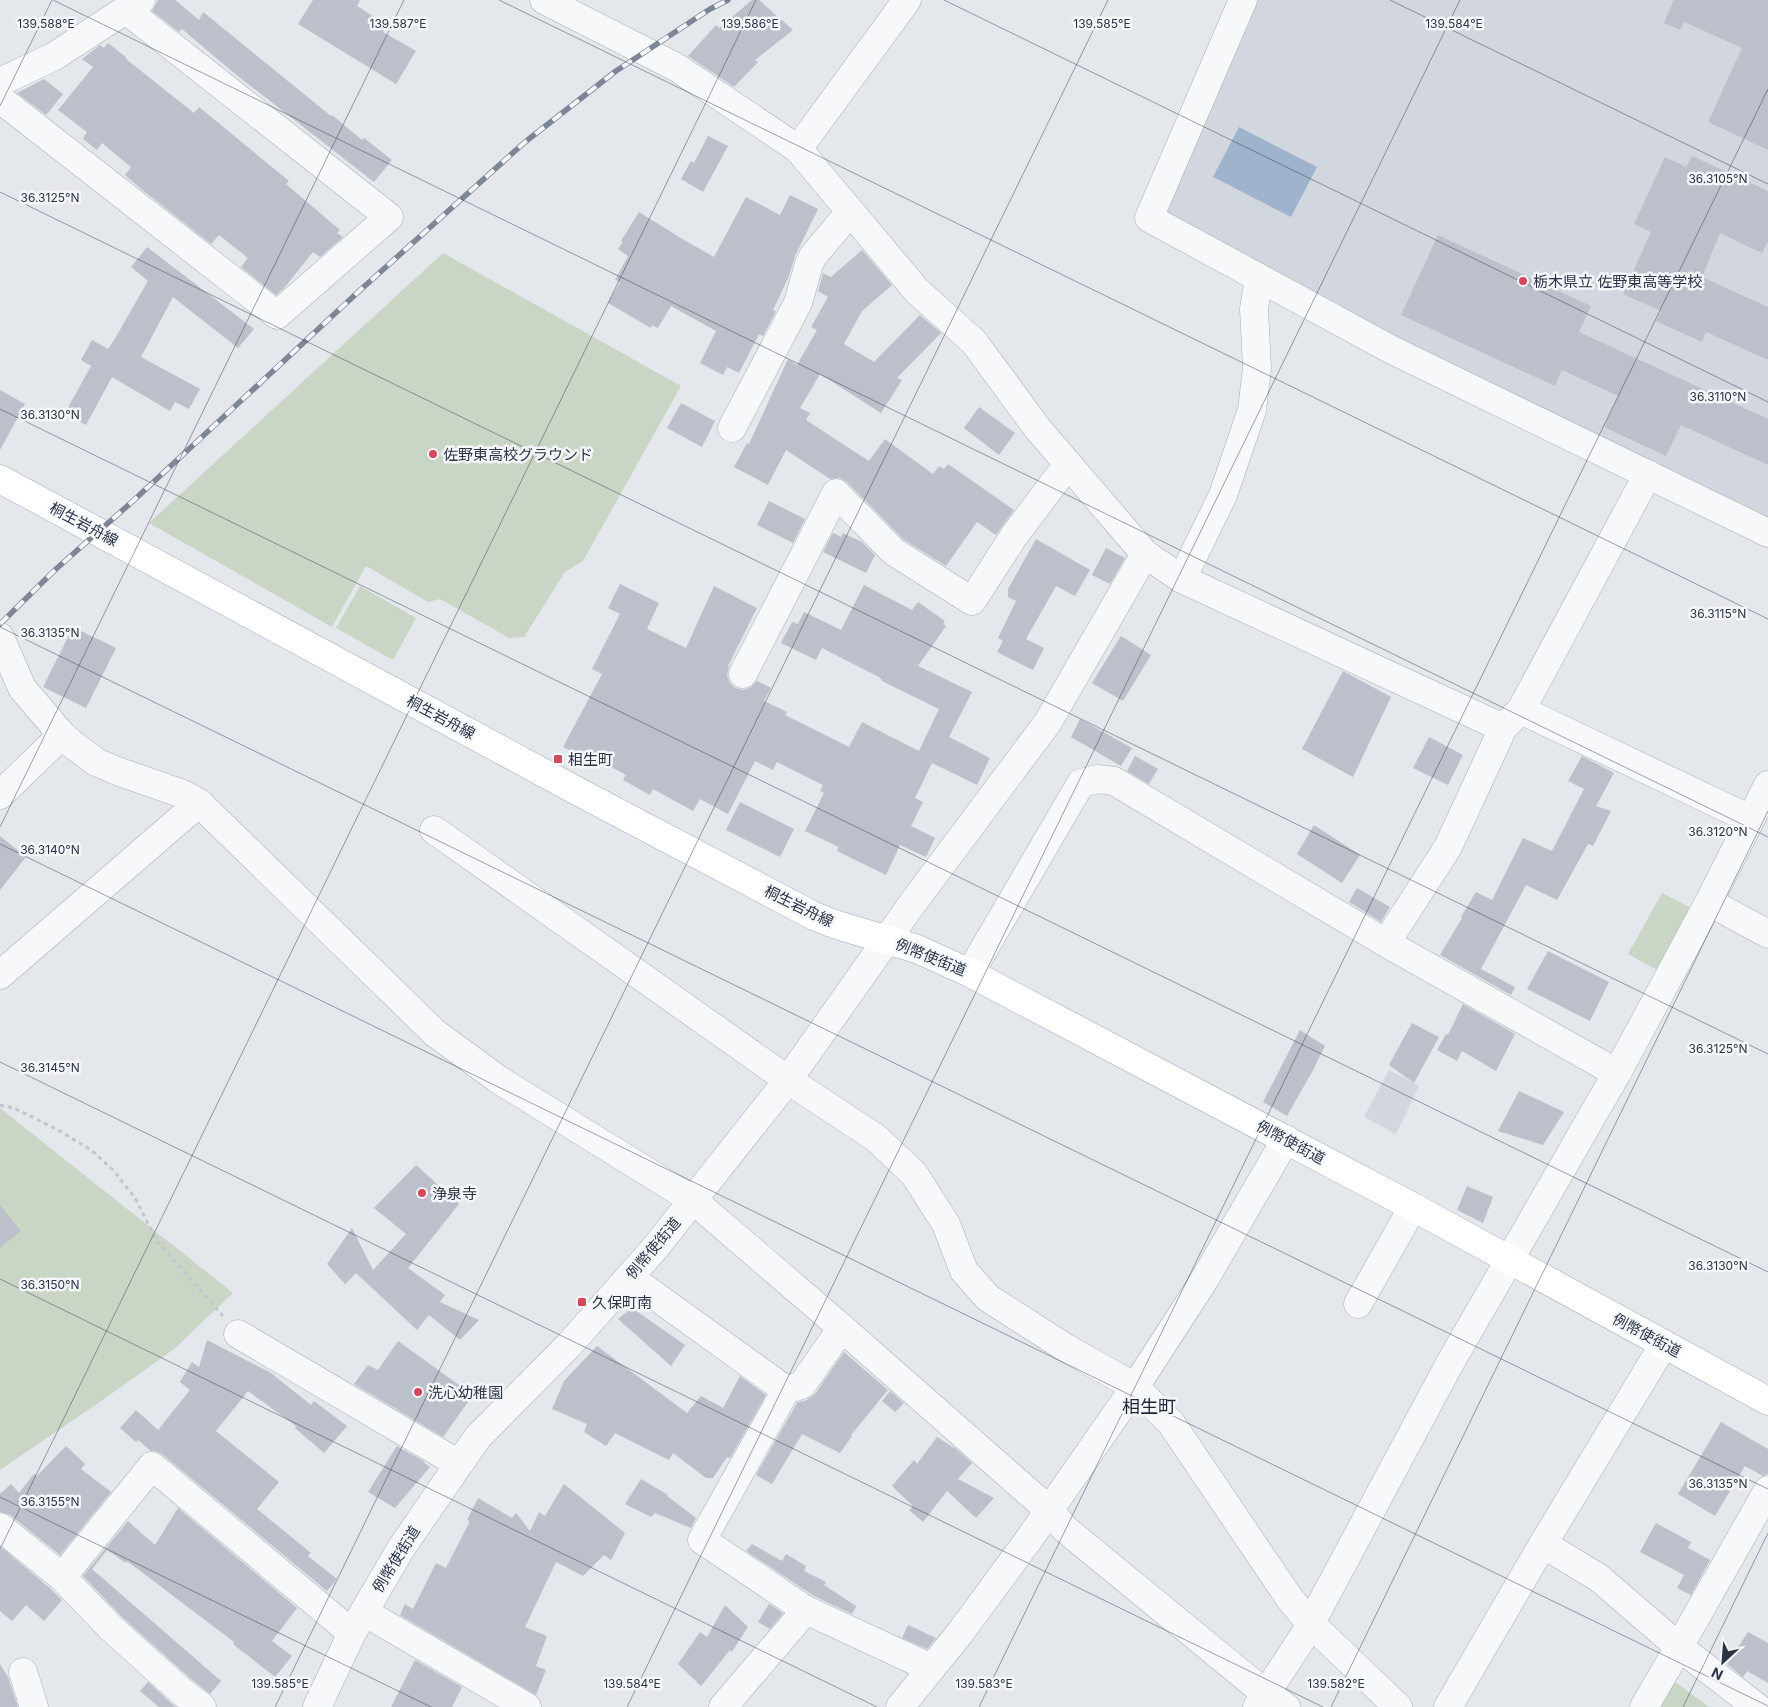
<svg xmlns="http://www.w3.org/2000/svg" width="1768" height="1707" viewBox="0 0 1768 1707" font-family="Inter,'Noto Sans JP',sans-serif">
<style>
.built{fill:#d2d6de}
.green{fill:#c9d6c5}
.water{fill:#9fb4cc}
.building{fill:#bbc0ca}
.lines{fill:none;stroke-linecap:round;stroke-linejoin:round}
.minor-casing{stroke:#a9aeb7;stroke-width:29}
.major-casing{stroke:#a3abb8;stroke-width:29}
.path{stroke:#c2c5cb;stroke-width:3;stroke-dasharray:4 4;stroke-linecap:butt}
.minor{stroke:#f7f8fa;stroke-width:28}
.major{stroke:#fff;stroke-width:28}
.rail-casing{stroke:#7d8696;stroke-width:5.5}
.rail{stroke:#f4f6f9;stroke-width:4;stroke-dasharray:11;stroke-linecap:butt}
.ticks{fill:none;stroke:#2b3445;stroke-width:1;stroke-opacity:0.45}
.poi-dot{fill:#d1495b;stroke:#f4f6f9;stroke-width:2}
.labels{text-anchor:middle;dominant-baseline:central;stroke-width:5;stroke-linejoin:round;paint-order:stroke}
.poi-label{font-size:15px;fill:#2b3445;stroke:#f4f6f9;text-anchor:start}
.street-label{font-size:15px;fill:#2b3445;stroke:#f4f6f9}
.quarter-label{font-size:18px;fill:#1d2536;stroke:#f4f6f9}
.ticks-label{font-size:12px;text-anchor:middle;fill:#2b3445;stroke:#f4f6f9;stroke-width:5;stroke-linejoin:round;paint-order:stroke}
</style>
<rect width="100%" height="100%" fill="#e4e7ec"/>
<g class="built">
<polygon points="1252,0 1768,0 1768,526 1162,219"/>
<polygon points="1389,1070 1419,1086 1396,1134 1364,1117"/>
</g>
<g class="green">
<polygon points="443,253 681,386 583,561 565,572 524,637 509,638 440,599 428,602 366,566 332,627 149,523"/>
<polygon points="360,586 416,618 393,660 336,628"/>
<polygon points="1662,893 1693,909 1659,971 1628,954"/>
<polygon points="0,1108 233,1293 174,1349 104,1399 0,1470"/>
<polygon points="1670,1678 1709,1707 1652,1707"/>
</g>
<polygon class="water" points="1239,127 1317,167 1291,217 1213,177"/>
<g class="building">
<polygon points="158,0 175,0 199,20 203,12 331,116 332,115 362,140 364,138 392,160 374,182 234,73 182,29 179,32 152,11"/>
<polygon points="313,0 360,0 357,6 387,25 383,32 416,51 396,84 298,24"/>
<polygon points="752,0 759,0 793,30 755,60 758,62 734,87 688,56 716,25 719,28"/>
<polygon points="1674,0 1768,0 1768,150 1708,122 1742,48 1684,22 1680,30 1664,23"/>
<polygon points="108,43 127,58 126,59 194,113 199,107 289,181 286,184 340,230 337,233 343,237 320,257 313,252 285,287 276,295 241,267 248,258 219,235 211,244 140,188 125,175 131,167 102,143 97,150 83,139 87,132 58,110 93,67 82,59 100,45 104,48"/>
<polygon points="44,79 63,94 46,115 17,93"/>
<polygon points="708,136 728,146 703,192 681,179 691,161 694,163"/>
<polygon points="1692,156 1768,191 1768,241 1762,253 1720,233 1702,277 1768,307 1768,360 1706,332 1702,342 1656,321 1661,311 1623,294 1651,232 1634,224 1665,157 1686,167"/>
<polygon points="790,195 818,209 795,256 789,276 773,310 776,311 763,336 759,334 739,373 727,367 723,375 700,363 716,331 671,306 658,328 652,325 651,328 608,303 620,282 615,280 628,256 618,249 623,242 621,241 639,212 684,240 714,257 746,197 780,215"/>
<polygon points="1438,235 1591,306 1579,332 1768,419 1768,465 1681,425 1666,456 1604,427 1618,396 1562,370 1555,386 1401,315"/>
<polygon points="147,247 254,329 238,348 173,297 141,357 200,389 189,409 175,402 170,411 112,377 86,425 65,413 91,366 81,360 92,340 108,349 113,342 148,281 131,267"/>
<polygon points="862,250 892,285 862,311 844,344 874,362 920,315 941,333 897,378 902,380 881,413 820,374 800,408 810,413 806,420 869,461 885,439 933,474 939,466 944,469 948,464 1014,510 996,535 977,522 946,566 904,540 847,482 840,478 830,479 786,450 768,485 734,467 747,443 749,444 788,359 797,365 817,330 811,327 828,297 818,291 823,273 831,277"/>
<polygon points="0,390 25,404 0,450"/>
<polygon points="681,403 715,421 702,447 667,428"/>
<polygon points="979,407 1015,433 999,455 964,428"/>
<polygon points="769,501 805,519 793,543 757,525"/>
<polygon points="833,533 841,537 843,533 862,542 875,555 866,573 823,552"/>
<polygon points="1036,539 1090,570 1075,596 1056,586 1026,639 1044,648 1033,670 997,652 1003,641 998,638 1016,601 1008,597 1008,589"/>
<polygon points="1106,548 1125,558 1110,584 1092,575"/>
<polygon points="620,584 659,603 647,629 686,648 714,586 757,608 728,666 729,667 727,675 730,683 735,688 743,690 751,687 757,681 771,688 764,701 787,712 785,715 849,747 862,722 919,751 939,709 882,681 882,680 879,677 822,648 816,660 781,643 792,622 798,624 804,612 841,630 864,585 912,610 918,602 945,621 943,624 946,626 918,666 972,692 949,737 990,758 977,785 932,763 915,798 923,802 911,826 935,838 926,857 900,845 886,875 837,851 839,847 805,831 824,793 820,791 823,785 777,762 773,770 755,761 728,814 700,799 693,811 653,789 650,795 623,780 626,775 582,751 579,755 563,747 602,674 592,669 620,614 608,608"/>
<polygon points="73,627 116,648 86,708 43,687"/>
<polygon points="1121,636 1151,655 1123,701 1092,683"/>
<polygon points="1343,671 1391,697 1353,777 1302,749"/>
<polygon points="1080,719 1132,748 1121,766 1071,737"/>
<polygon points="1429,737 1463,755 1448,785 1413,768"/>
<polygon points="1135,756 1158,769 1149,784 1127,771"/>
<polygon points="1582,756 1614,773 1596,806 1611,811 1593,846 1588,844 1557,900 1526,885 1481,969 1515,987 1511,995 1440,955 1462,918 1461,917 1476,892 1492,900 1523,838 1552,851 1584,789 1568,781"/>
<polygon points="740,802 794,829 780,857 726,830"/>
<polygon points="1314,825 1360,855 1342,883 1297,854"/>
<polygon points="0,836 26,857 0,890"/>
<polygon points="1357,888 1390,907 1381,922 1349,902"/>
<polygon points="1548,951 1609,982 1590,1021 1527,989"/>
<polygon points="1463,1004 1515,1034 1496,1071 1462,1051 1457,1061 1437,1050 1446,1034 1448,1035"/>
<polygon points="1412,1023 1439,1037 1414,1083 1389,1065"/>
<polygon points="1300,1030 1325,1046 1312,1072 1287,1116 1263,1102"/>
<polygon points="1519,1091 1564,1112 1543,1145 1498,1131"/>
<polygon points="416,1165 459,1204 408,1268 445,1295 440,1302 479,1320 460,1340 429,1315 417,1330 356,1273 345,1284 327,1264 352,1228 373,1270 406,1234 374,1208"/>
<polygon points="1467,1186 1493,1197 1483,1223 1457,1210"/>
<polygon points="0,1205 21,1231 0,1248"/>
<polygon points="632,1308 685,1345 671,1366 618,1319"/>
<polygon points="207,1340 271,1373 311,1405 314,1401 347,1426 324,1453 295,1428 296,1426 248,1391 216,1431 279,1482 257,1509 311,1553 308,1556 337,1579 327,1591 162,1454 155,1451 151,1451 138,1440 136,1442 120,1428 136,1410 158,1430 190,1390 180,1382 192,1362 199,1367"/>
<polygon points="398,1341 473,1395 443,1437 354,1384 368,1365 378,1370"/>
<polygon points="597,1346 687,1413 701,1396 723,1408 740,1376 766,1395 730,1458 727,1457 713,1478 706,1478 673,1453 669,1460 615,1433 606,1446 584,1432 587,1424 552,1409 564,1381"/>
<polygon points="844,1352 888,1390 851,1435 852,1436 840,1453 802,1434 772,1484 756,1475 797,1403 807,1400 815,1394"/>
<polygon points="890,1391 904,1403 895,1412 882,1401"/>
<polygon points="1721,1422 1768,1449 1768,1474 1763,1476 1745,1466 1715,1516 1678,1494"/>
<polygon points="937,1437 956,1449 972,1463 958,1479 994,1498 976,1518 947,1491 923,1522 909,1510 913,1506 892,1486 914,1460 917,1464"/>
<polygon points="66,1446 85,1464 81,1469 111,1492 60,1555 10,1515 0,1512 0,1494 11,1484 19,1493 34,1474 37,1476"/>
<polygon points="397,1446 425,1462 424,1463 430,1467 395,1508 368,1492"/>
<polygon points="641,1479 668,1495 667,1496 696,1518 691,1528 655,1513 651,1517 625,1504"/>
<polygon points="564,1484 625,1533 611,1560 604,1555 583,1576 556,1562 525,1627 547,1636 536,1666 546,1670 536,1695 400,1615 405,1604 413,1609 436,1563 446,1568 470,1521 467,1520 478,1498 512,1518 516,1513 530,1531 539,1512 545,1516"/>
<polygon points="178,1508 297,1608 272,1641 292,1656 275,1677 233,1644 234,1642 127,1561 126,1563 107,1550 92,1569 221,1681 210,1694 191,1679 122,1617 83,1576 128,1521 155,1545"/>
<polygon points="1656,1523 1691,1542 1688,1548 1710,1560 1691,1595 1677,1588 1684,1575 1640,1552"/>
<polygon points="752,1544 782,1561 786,1554 806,1566 804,1571 826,1582 824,1585 856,1606 852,1614 814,1596 746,1551"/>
<polygon points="2,1548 51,1589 62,1600 44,1621 26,1605 12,1621 0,1611 0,1550"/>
<polygon points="769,1604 783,1613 770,1629 758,1622"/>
<polygon points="725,1605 748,1627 732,1652 730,1650 701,1686 678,1664 700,1632 707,1637"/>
<polygon points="908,1625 936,1638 927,1649 902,1638"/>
<polygon points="1748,1632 1768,1643 1768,1683 1747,1671 1743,1677 1727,1664"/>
<polygon points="415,1660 462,1687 452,1707 391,1707"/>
<polygon points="0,1664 8,1677 18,1707 0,1707"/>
<polygon points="148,1682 171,1703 176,1707 159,1707 140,1691"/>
</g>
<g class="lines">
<defs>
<g id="minor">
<polyline points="544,0 676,67 798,149 917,291 974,342 1038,429 1145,554 1182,579 1503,728"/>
<polyline points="1243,0 1149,218 1390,349 1768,533"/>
<polyline points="0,82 53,57 141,0"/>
<polyline points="0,99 277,315 389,217 126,10"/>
<polyline points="798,149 907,0"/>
<polyline points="732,428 798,303 809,264 813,256 850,212"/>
<polyline points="1182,579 1223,495 1252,410 1257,368 1254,309 1259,278"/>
<polyline points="0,637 22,688 62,735 72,744 96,762 117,771 183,794 199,803 435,1033 499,1080 693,1200 842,1328 1050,1511 1065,1529 1266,1694 1286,1707"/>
<polyline points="743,674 836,493 894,552 972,601 1014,536 1068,464"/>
<polyline points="1521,710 1750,819"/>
<polyline points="0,795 62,735"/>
<polyline points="434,830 788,1080 876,1138 914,1174 946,1224 964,1271 988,1298 1066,1348 1135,1387 1171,1423 1290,1599 1310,1623 1398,1707"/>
<polyline points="1709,902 1768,934"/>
<polyline points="1386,943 1448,847 1503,728 1521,710 1648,474"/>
<polyline points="970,973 1081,783 1098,779 1114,781 1386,943 1617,1073"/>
<polyline points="0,975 199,803"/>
<polyline points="629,1277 786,1390"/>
<polyline points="1358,1304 1413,1207"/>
<polyline points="842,1328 802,1385 786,1390 702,1540 806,1610 931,1668"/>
<polyline points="238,1334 459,1464"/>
<polyline points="0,1527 62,1577 111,1628 181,1691 202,1707"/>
<polyline points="1543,1544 1599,1578 1679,1647 1757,1707"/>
<polyline points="62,1577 152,1466 352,1633"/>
<polyline points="364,1612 527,1707"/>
<polyline points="23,1672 34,1707"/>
<polyline points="317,1707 352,1633 364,1612 400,1550 459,1464 478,1437 569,1345 655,1248 788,1080 912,904 1048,722 1145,554"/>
<polyline points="723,1707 806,1610"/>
<polyline points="900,1707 960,1633 1032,1535 1135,1387 1203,1282 1286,1139"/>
<polyline points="1257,1707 1305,1634 1450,1363 1617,1073 1709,902 1768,785"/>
<polyline points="1448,1707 1543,1544 1664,1344"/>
<polyline points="1644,1707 1679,1647 1768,1490"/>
</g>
<polyline id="major" points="0,479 579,792 814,916 834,924 917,949 970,973 1413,1207 1768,1401"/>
</defs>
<use href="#minor" class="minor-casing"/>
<use href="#major" class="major-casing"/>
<polyline class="path" points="0,1105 14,1108 58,1130 91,1150 113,1170 135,1198 157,1241 223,1316"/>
<use href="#minor" class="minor"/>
<use href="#major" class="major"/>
<defs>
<polyline id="rail" points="0,624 56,569 133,501 357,293 525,142 616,71 710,9 728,0"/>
</defs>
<use href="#rail" class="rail-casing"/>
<use href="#rail" class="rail"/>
</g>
<path class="ticks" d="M53,0l1715,837M499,0l1269,619M944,0l824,402M1390,0l378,184M0,106l52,-106M0,192l1768,862M0,409l1768,863M0,627l1768,862M0,827l404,-827M0,844l1768,862M0,1062l1323,645M0,1279l877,428M0,1497l431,210M0,1549l756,-1549M275,1707l833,-1707M627,1707l833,-1707M979,1707l789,-1618M1331,1707l437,-896M1683,1707l85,-174"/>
<g class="poi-dot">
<circle cx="1523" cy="281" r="5"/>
<circle cx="433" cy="454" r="5"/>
<rect x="553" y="754" width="10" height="10" rx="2.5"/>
<circle cx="422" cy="1193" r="5"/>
<rect x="577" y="1297" width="10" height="10" rx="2.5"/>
<circle cx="418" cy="1392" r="5"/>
</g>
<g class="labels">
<g class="poi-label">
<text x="1533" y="281">栃木県立 佐野東高等学校</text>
<text x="443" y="454">佐野東高校グラウンド</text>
<text x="568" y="759">相生町</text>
<text x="432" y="1193">浄泉寺</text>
<text x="592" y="1302">久保町南</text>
<text x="428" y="1392">洗心幼稚園</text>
</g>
<g class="street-label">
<text transform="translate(84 524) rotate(28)">桐生岩舟線</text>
<text transform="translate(441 717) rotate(28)">桐生岩舟線</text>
<text transform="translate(799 906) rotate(26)">桐生岩舟線</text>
<text transform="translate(931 957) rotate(22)">例幣使街道</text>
<text transform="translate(1291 1142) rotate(28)">例幣使街道</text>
<text transform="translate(653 1248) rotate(-50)">例幣使街道</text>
<text transform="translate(1647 1335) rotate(28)">例幣使街道</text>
<text transform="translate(396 1559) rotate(-58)">例幣使街道</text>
</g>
<g class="quarter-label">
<text x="1149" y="1406">相生町</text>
</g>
</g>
<g class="ticks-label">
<text x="46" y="28">139.588°E</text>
<text x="398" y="28">139.587°E</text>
<text x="750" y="28">139.586°E</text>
<text x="1102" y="28">139.585°E</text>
<text x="1454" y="28">139.584°E</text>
<text x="1718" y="183">36.3105°N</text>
<text x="50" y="202">36.3125°N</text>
<text x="1718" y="401">36.3110°N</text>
<text x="50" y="419">36.3130°N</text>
<text x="1718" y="618">36.3115°N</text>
<text x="50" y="637">36.3135°N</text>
<text x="1718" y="836">36.3120°N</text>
<text x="50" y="854">36.3140°N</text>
<text x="1718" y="1053">36.3125°N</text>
<text x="50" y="1072">36.3145°N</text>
<text x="1718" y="1270">36.3130°N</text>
<text x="50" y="1289">36.3150°N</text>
<text x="1718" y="1488">36.3135°N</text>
<text x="50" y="1506">36.3155°N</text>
<text x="280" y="1688">139.585°E</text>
<text x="632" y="1688">139.584°E</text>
<text x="984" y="1688">139.583°E</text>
<text x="1336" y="1688">139.582°E</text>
</g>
<g transform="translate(1723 1662) rotate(206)" stroke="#f4f6f9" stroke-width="4" paint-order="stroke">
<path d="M0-4L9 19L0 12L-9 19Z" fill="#2b3445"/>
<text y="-8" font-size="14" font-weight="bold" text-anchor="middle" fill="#2b3445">N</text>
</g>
</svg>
